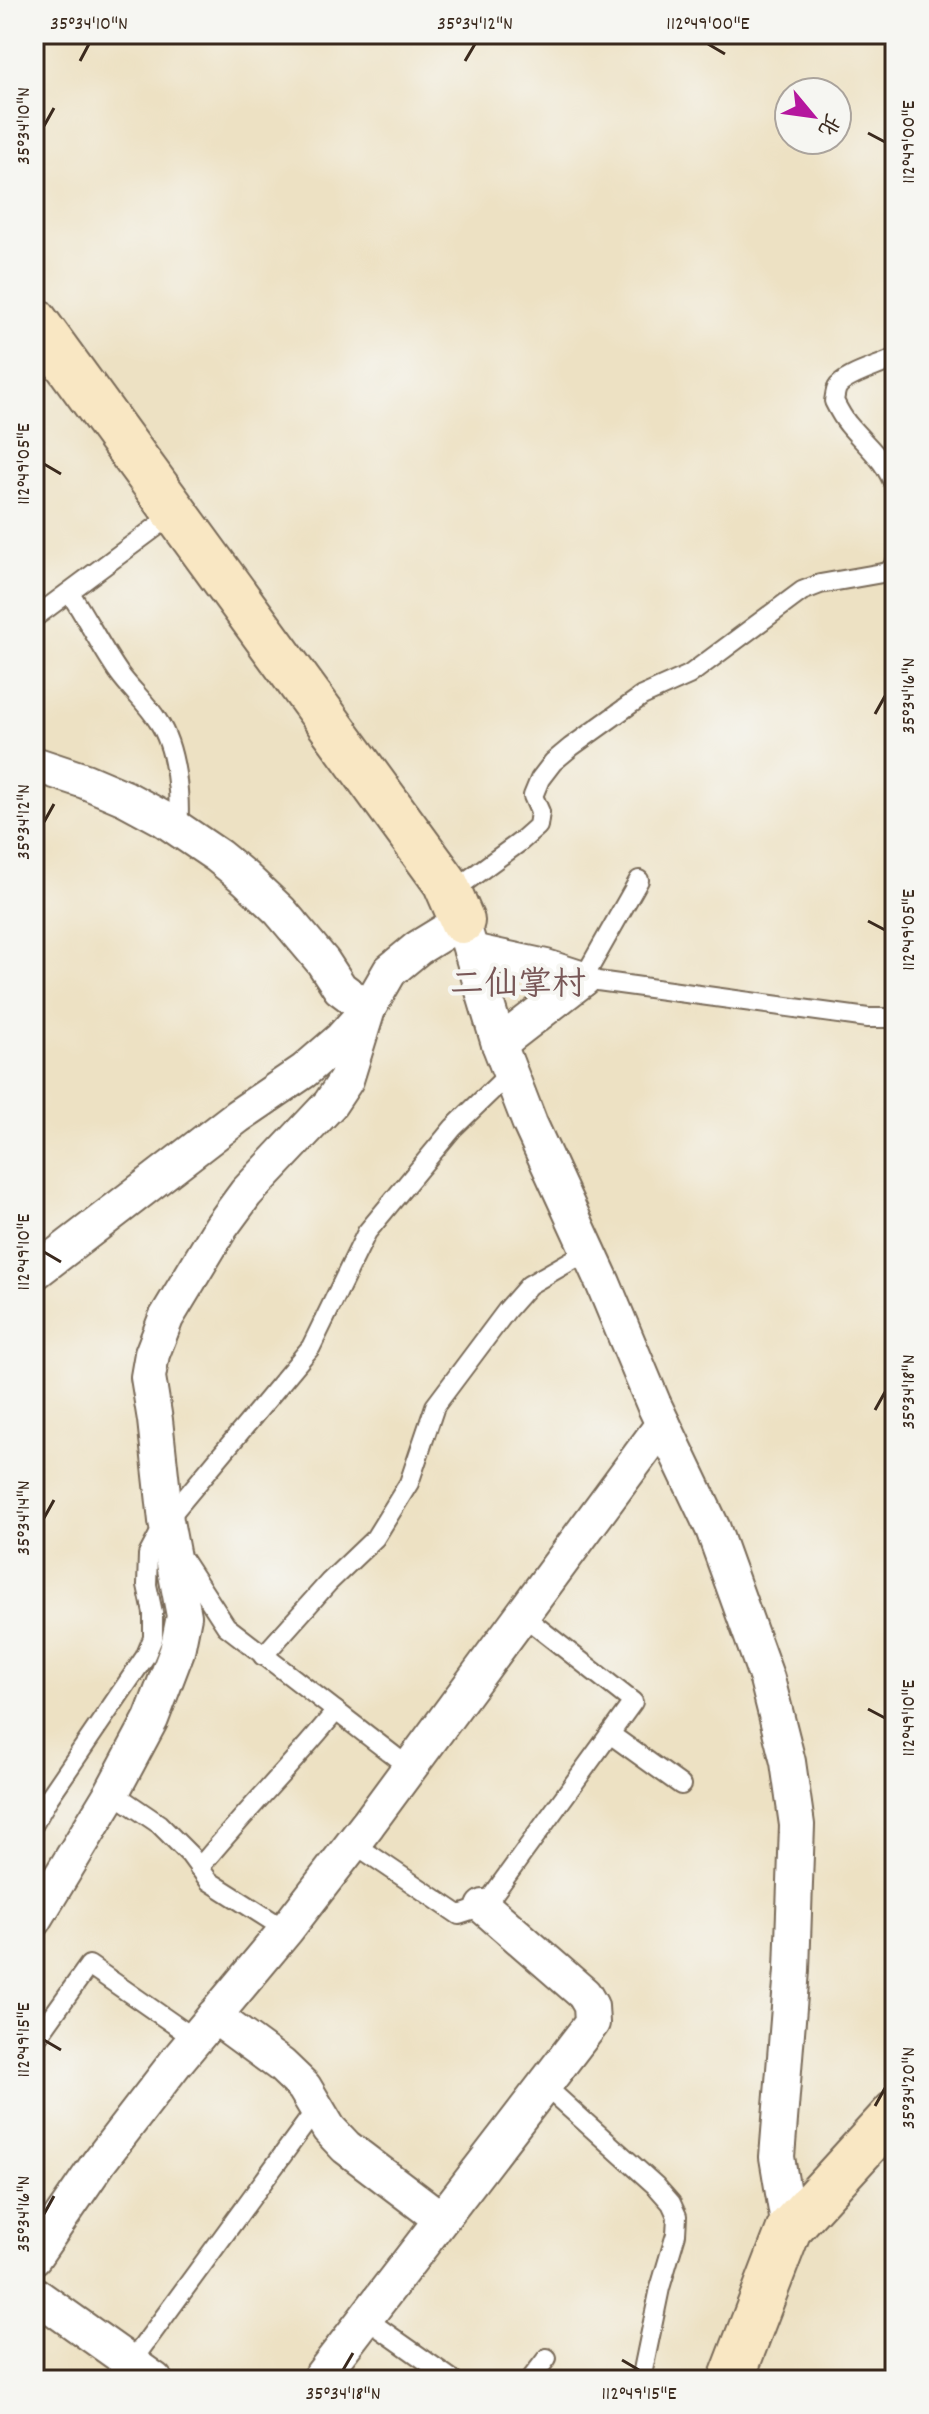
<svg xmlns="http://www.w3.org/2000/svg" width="929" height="2414" viewBox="0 0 929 2414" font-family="Dekko,'LXGW WenKai TC',sans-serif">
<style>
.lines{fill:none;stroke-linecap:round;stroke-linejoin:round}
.lane-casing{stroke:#796a58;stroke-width:22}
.street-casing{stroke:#796a58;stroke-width:38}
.secondary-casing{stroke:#796a58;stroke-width:48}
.lane{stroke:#fff;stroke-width:18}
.street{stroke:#fff;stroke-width:34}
.secondary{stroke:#f9e7c3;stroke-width:44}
.ticks{fill:none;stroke:#3b2a1e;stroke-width:3}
.labels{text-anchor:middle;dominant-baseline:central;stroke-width:8;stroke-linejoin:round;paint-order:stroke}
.quarter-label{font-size:34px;fill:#785757;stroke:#f6f6f2}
.neatline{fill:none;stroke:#3b2a1e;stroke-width:3}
.ticks-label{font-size:20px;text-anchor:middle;fill:#3b2a1e}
</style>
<rect width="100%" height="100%" fill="#f6f6f2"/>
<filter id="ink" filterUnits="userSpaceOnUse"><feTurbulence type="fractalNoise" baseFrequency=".0125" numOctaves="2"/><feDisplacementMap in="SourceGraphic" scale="16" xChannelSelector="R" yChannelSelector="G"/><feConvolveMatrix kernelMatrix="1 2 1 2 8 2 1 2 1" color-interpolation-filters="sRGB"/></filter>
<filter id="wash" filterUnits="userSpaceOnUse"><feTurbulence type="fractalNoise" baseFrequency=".006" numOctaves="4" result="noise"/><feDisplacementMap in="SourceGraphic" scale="32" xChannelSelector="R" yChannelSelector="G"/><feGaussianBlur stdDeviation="1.8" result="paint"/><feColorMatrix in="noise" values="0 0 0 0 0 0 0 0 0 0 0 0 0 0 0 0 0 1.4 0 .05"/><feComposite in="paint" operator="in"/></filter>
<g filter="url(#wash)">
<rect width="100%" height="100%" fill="#ede1c3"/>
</g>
<g filter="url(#ink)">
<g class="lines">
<defs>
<g id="lane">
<path d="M895,358c-14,8 -51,17 -58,30 -2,4 -2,9 -3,13 4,8 8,16 14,23 18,22 38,36 47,64"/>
<path d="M70,593c17,26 31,54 49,80 12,17 28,30 39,48 18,26 23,77 20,108"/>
<polyline points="34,618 175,513"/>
<polyline points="639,880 583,979 868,1018 895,1018"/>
<polyline points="450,893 520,842 538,826 540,812 533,796 540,779 553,762 571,747 642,696 689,675 802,591 820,584 888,572 895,564"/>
<polyline points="183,1560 226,1626 410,1768"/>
<polyline points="263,1656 329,1582 375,1538 409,1483 435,1406 507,1310 529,1285 588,1251"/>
<polyline points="610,1734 681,1785"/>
<polyline points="112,1792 159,1824 190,1855 209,1881 286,1930"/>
<polyline points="34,1824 48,1799 145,1657 153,1638 153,1613 147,1585 148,1555 166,1521 311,1347 367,1232 453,1128 510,1073"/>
<polyline points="353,1843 459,1915 484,1907 633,1702 522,1615"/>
<path d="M199,1868c44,-54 93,-103 137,-157"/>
<polyline points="34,2042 89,1965 195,2039"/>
<polyline points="544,2085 656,2186 671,2203 677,2216 676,2234 660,2288 641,2380"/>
<polyline points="365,2318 453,2380"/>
<polyline points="118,2380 317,2108"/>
<polyline points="530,2380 547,2358"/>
</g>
<g id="street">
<polyline points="34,764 85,781 125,798 162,818 218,856 245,878 280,911 323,962 340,988 368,1009 346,1080 330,1104 246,1193 221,1227 166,1318 152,1354 148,1377 155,1420 166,1521 184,1616 177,1651 151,1719 112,1792 34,1921"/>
<polyline points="471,951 546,967 583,979"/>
<polyline points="499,1044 583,979"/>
<polyline points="34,1273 238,1116 304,1071 341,1039 368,1009 390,971 418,948 462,921 499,1044 530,1124 603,1283 654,1405 713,1529 767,1679 788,1762 797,1825 792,1970 777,2157 789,2229"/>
<polyline points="214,2016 281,2065 304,2087 329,2129 346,2147 441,2219"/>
<polyline points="34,2257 99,2162 176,2062 286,1930 368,1824 663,1424"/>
<polyline points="34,2294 155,2380"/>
<polyline points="318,2380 592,2023 591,2006 584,1994 484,1907"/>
</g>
<g id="secondary">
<polyline points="34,319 445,882 462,921"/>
<polyline points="731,2380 789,2229 895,2113"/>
</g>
</defs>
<use href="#lane" class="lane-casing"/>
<use href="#street" class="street-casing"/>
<use href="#secondary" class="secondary-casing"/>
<use href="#lane" class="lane"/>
<use href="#street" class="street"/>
<use href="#secondary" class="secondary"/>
</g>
</g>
<path class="ticks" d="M708,44l17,10M80,61l9,-17M465,61l10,-17M44,126l10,-18M868,133l17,9M44,464l17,10M875,714l10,-18M44,822l10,-18M868,921l17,9M44,1252l17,10M875,1410l10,-18M44,1518l10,-18M868,1709l17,9M44,2040l17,10M875,2106l10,-18M44,2214l10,-18M622,2360l17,10M343,2370l10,-17"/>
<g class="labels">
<g class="quarter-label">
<text x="518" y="987">二仙掌村</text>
</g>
</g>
<rect width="929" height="2414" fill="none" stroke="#f6f6f2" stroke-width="88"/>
<g transform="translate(813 116) rotate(119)"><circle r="38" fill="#f6f6f2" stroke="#aba49d" stroke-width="2"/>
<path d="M0-6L14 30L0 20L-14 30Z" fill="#b5179e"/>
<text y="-12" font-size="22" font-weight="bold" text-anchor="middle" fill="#3b2a1e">北</text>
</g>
<rect x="44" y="44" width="841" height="2326" class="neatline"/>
<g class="ticks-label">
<text x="89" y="29">35°34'10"N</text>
<text x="475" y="29">35°34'12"N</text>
<text x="708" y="29">112°49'00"E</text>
<text transform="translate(22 126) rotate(-90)" y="7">35°34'10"N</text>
<text transform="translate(907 142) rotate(-90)" y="7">112°49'00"E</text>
<text transform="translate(22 464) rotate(-90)" y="7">112°49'05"E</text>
<text transform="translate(907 696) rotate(-90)" y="7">35°34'16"N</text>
<text transform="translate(22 822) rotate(-90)" y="7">35°34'12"N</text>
<text transform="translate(907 930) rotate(-90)" y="7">112°49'05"E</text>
<text transform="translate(22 1252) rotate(-90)" y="7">112°49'10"E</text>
<text transform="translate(907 1392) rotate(-90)" y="7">35°34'18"N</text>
<text transform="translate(22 1518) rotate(-90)" y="7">35°34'14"N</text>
<text transform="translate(907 1718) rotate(-90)" y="7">112°49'10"E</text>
<text transform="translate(22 2040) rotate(-90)" y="7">112°49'15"E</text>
<text transform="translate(907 2088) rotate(-90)" y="7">35°34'20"N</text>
<text transform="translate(22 2214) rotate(-90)" y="7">35°34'16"N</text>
<text x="343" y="2399">35°34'18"N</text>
<text x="639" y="2399">112°49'15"E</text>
</g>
</svg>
